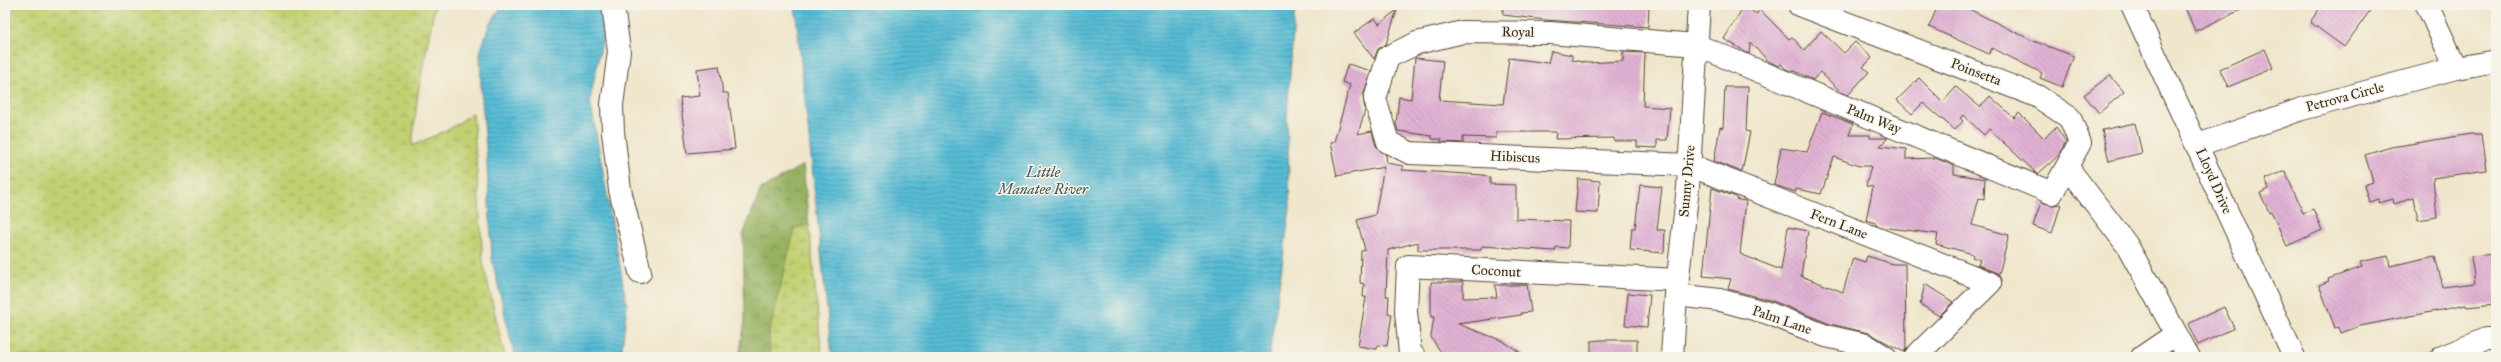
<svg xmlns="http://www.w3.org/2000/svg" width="2501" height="362" viewBox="0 0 2501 362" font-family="'IM FELL Great Primer',serif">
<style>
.forest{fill:url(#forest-crowns);stroke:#6a6e41}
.wetland{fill:url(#wetland-marsh);stroke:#7e7d48}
.water{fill:url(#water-rules);stroke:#49737a}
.building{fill:url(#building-back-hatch)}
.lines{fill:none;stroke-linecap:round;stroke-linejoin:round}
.minor-casing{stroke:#564638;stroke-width:24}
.minor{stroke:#fff;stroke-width:22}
.labels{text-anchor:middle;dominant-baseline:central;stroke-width:3;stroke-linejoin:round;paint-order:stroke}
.street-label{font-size:14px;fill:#3b2a1e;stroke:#f7f3e8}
.water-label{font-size:15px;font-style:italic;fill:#435655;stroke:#f7f3e8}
</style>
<defs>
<pattern id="forest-crowns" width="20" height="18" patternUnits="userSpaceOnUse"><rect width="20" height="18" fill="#98b264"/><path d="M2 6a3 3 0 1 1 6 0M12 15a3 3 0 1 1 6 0" fill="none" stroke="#7d9152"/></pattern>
<pattern id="wetland-marsh" width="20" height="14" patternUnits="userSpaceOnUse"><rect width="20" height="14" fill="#c1d072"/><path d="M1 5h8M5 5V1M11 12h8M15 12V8" fill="none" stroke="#a7b362"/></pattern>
<pattern id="water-rules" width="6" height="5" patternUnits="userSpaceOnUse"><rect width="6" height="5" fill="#57bcd5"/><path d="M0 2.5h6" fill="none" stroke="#4999ac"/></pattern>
<pattern id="building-back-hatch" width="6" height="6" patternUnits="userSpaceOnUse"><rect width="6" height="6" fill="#e0b1d3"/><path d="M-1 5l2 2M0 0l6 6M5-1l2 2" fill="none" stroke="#c198b5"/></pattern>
</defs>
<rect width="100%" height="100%" fill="#f7f3e8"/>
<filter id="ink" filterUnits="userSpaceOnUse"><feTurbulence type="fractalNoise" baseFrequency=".025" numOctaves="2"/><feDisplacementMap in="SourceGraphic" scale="8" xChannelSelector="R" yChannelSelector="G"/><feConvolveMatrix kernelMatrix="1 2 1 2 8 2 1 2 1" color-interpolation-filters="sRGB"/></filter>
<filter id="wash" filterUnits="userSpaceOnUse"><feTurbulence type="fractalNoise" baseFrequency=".012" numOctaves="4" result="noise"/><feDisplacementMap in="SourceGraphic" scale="16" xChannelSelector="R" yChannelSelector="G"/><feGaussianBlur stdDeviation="0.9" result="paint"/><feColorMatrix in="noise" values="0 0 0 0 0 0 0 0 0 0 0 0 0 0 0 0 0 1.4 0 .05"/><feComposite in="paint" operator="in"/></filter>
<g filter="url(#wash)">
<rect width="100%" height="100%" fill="#efe6cb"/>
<polygon class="forest" points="803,165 809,225 795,228 769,332 770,357 739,357 745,321 743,235 761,189"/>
<g class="wetland">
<polygon points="5,5 435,5 418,93 412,146 451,128 473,113 483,262 505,357 5,357"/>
<polygon points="809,225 822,357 770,357 769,332 795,228"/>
</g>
<g class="water">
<polygon points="503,5 599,5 604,32 590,100 627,306 621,357 515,357 492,260 486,146 481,89 480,53 489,25"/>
<polygon points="795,5 1295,5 1287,116 1290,209 1269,357 832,357"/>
</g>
<g id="blocks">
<g class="building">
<polygon points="1503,5 1649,5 1648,27 1546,20 1503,15"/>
<polygon points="1938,5 1961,5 2031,40 2074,56 2062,87 2040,78 2042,73 1992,48 1989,54 1929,27"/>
<polygon points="2184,5 2252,5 2195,31"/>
<polygon points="2322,5 2374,5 2344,47 2310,22"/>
<polygon points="1744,6 1757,14 1759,9 1789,39 1792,37 1804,50 1821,31 1844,53 1855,42 1872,58 1863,67 1869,72 1848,95 1841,92 1820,72 1813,80 1795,71 1794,72 1786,69 1781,64 1779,66 1768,61 1750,42 1749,54 1746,52 1724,39"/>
<polygon points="1397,10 1386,44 1378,49 1374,59 1354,33 1375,18 1379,24"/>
<polygon points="2265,49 2273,68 2228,87 2220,69"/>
<polygon points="1551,51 1572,55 1572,60 1588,63 1623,61 1623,52 1645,53 1643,106 1670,108 1667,140 1657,140 1657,148 1637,147 1637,141 1614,141 1614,138 1555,139 1556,132 1496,132 1496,138 1463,137 1463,143 1441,142 1441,139 1432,139 1432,136 1398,131 1396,124 1399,97 1411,99 1415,58 1443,61 1439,100 1503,104 1509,58 1548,63"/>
<polygon points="1348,64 1371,71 1363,96 1365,110 1358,134 1372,131 1376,146 1386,155 1387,163 1403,166 1402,170 1483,175 1490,177 1490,184 1516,185 1516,219 1569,221 1568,248 1556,247 1555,251 1482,246 1481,250 1418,250 1418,242 1388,250 1386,296 1389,296 1388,313 1392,314 1387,346 1378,345 1377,349 1358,346 1366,297 1363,297 1364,284 1360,283 1361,251 1365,250 1357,220 1375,215 1384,167 1337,176 1330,143 1334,142 1350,85 1342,82"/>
<polygon points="719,66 723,93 728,93 735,149 687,153 680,98 700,96 697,69"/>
<polygon points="2110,75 2124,92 2099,113 2084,95"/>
<polygon points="1919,78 1943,102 1956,87 1980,107 1990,96 2014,118 2019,113 2044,138 2056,127 2066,142 2059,155 2038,174 2035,172 1989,129 1984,135 1963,115 1960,118 1963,121 1955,130 1923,103 1912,114 1897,100"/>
<polygon points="1725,87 1748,87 1746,131 1750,132 1742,172 1714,161 1720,127 1723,128"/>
<polygon points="1822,112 1853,124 1849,135 1870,135 1870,138 1888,138 1880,146 1906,149 1906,159 1935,158 1954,166 1954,174 1985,179 1984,199 1979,198 1972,225 2009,235 1999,274 1978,265 1980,260 1972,257 1973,254 1936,244 1938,234 1881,227 1875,225 1876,223 1866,220 1873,187 1866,186 1871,166 1859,166 1834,157 1821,194 1796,189 1796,192 1774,185 1781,148 1807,152"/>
<polygon points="2135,123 2142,153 2109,161 2102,130"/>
<polygon points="2471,134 2482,134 2487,170 2433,178 2437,217 2418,220 2414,198 2394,204 2393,199 2379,203 2378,199 2369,202 2364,185 2373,182 2365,155 2391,147"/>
<polygon points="2285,171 2303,213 2313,209 2322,230 2287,246 2271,211 2269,212 2260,193 2269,189 2265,179"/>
<polygon points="1578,179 1600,181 1598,213 1575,212"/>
<polygon points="1640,185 1662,187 1657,230 1665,230 1664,253 1630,250 1632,228 1635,228"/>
<polygon points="1712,188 1736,197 1738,200 1746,201 1740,254 1781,270 1788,227 1808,231 1801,276 1843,292 1853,258 1865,262 1867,256 1893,264 1905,264 1906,348 1904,352 1869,333 1830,324 1773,301 1728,289 1731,279 1703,276"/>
<polygon points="2041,202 2053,205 2061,204 2052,233 2033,226"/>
<polygon points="2496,254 2496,304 2467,307 2466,305 2360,326 2341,333 2339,327 2335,328 2319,285 2329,281 2328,279 2362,267 2360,262 2388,256 2390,266 2435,256 2443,287 2475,283 2471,256"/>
<polygon points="1431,282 1463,282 1463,298 1497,297 1495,285 1527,285 1531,312 1521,313 1521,315 1458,324 1503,341 1527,357 1444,357 1431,337 1434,317 1431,317"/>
<polygon points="1925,284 1953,302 1939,316 1920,304"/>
<polygon points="1628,293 1650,295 1647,327 1625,325"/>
<polygon points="2224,307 2234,328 2198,345 2188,324"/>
<polygon points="1601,340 1637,340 1637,357 1591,357 1591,341"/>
</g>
</g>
</g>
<g filter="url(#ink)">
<use href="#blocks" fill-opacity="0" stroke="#564638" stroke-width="1"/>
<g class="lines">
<defs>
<g id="minor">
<polyline points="613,5 619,51 612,105 613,132 620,190 640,272"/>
<polyline points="1799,5 2037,96 2070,118 2080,143 2052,193 1696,45 1550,33 1463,32 1417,43 1388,57 1375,99 1388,142 1410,153 1689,165 1990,283 1915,357"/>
<polyline points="2132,5 2294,357"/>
<polyline points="2427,5 2456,68"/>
<polyline points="2198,145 2302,109 2456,68 2496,61"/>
<polyline points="2068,168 2127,245 2189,357"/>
<polyline points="1676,295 1720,300 1768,313 1826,336 1866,345 1885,357"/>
<polyline points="1415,357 1410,353 1406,311 1408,266 1678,280"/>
<polyline points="1672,357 1676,295 1688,187 1699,5"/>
<polyline points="2142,357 2176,334"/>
<polyline points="2442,357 2486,339 2496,339"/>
</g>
</defs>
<use href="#minor" class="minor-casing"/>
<use href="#minor" class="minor"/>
</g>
</g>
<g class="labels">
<g class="street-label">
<text transform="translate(1518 32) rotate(1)">Royal</text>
<text transform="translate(1976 72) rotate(21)">Poinsetta</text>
<text transform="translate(2345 97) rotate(-15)">Petrova Circle</text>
<text transform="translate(1874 119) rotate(22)">Palm Way</text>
<text transform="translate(1515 157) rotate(3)">Hibiscus</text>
<text transform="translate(1687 181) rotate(-85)">Sunny Drive</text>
<text transform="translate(2214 181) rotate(66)">Lloyd Drive</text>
<text transform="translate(1839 224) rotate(21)">Fern Lane</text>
<text transform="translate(1496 271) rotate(3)">Coconut</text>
<text transform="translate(1782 320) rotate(19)">Palm Lane</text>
</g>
<g class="water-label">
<text x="1043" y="172">Little<tspan x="1043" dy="17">Manatee River</tspan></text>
</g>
</g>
<rect width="2501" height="362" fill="none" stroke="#f7f3e8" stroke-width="20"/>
</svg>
